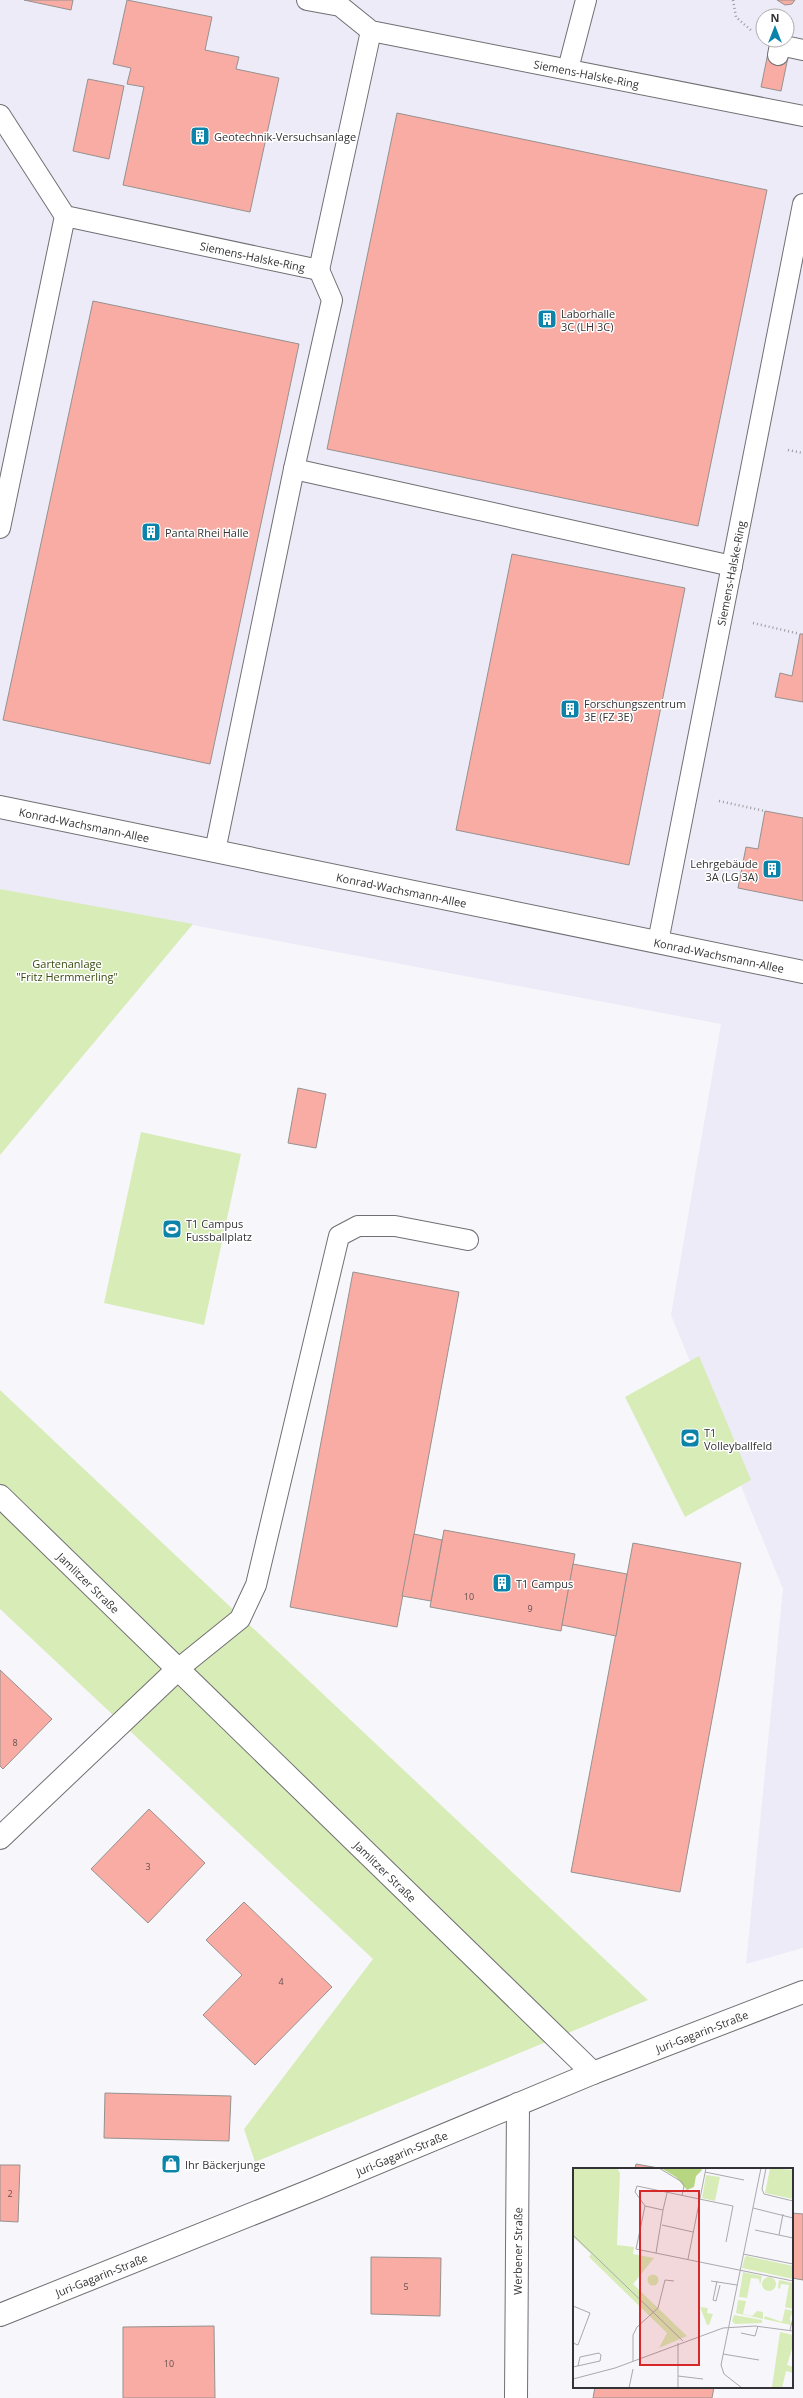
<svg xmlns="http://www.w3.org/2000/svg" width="803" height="2398" viewBox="0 0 803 2398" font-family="'Open Sans',sans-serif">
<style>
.built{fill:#ecebf7;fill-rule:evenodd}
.green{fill:#d8ecb8}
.building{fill:#f9aca3;stroke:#969190}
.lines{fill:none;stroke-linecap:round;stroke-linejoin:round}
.service-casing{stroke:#707074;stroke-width:22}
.pedestrian-casing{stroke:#707074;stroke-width:24}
.minor-casing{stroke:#707074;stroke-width:24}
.tertiary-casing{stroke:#707074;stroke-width:24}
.path{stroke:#9a9a9d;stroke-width:2.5;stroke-dasharray:1 3;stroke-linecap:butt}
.service{stroke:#fff;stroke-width:20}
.pedestrian{stroke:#fff;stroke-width:22}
.minor{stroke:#fff;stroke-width:22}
.tertiary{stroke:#fff;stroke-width:22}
.labels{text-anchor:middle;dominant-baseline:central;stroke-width:3;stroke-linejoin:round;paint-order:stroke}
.number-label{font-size:9px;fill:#645150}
.street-label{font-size:11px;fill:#333335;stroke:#fff}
.poi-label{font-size:11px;fill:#333335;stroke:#fff;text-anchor:start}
.park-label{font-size:11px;fill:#384a0c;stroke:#fff}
.inset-road{fill:none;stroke:#a9a9ac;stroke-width:1}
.view{fill:#d62828;fill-opacity:0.15;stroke:#d62828;stroke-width:2}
.inset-edge{fill:none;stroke:#333335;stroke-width:2}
</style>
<rect width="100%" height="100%" fill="#f7f7fb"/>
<path class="built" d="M0,0h803v1948l-57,16 37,-375 -112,-274 50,-291 -721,-135zM763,16h24v24h-24z"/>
<g class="green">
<polygon points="0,889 193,924 0,1155"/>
<polygon points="141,1132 241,1154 204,1325 104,1303"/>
<polygon points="699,1356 751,1480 685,1517 625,1397"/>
<polygon points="0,1390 648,2000 255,2162 244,2129 373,1959 0,1609"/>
</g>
<g class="building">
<polygon points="24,0 73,0 71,10"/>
<polygon points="127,0 212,17 205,50 239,57 236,69 279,78 250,212 123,185 144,87 127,84 131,68 113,64"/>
<polygon points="777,0 795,0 792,4 785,5"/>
<polygon points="768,53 788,57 781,91 761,87"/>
<polygon points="88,79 124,86 109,159 73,151"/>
<polygon points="397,113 767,190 698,526 327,449"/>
<polygon points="93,301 299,344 210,764 3,720"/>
<polygon points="512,554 685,588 629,865 456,830"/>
<polygon points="800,634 803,634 803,702 775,697 780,673 792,676"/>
<polygon points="765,811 803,818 803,901 738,888 746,847 758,849"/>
<polygon points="298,1088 326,1094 316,1148 288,1143"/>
<polygon points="353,1272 459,1292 397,1627 290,1607"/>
<polygon points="444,1530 575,1554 561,1631 430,1607"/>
<polygon points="414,1534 442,1540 431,1601 402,1596"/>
<polygon points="633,1543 741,1563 680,1892 571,1872"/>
<polygon points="573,1564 627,1574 616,1636 562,1625"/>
<polygon points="0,1670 52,1719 3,1769 0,1766"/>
<polygon points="149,1809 205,1863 148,1923 91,1869"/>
<polygon points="244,1902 332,1987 255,2065 203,2015 242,1975 206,1940"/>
<polygon points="105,2093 231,2096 229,2141 104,2138"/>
<polygon points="636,2164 664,2169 635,2169"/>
<polygon points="0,2165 20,2165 18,2222 0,2221"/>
<polygon points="792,2213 803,2214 803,2280 792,2278"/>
<polygon points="371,2257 441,2258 440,2316 371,2314"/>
<polygon points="214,2326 215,2398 123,2398 123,2327"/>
<polygon points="595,2387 714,2387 712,2398 593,2398"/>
</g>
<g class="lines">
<defs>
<g id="service">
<path id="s1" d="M307,0l33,6 31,25 432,85"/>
<polyline points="778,55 780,45 803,50"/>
<polyline points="568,69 586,0"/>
<path id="s2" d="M0,115l65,101 254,54 52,-239"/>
<polyline points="294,469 732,566"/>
<polyline points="0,528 65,216"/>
<polyline points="215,851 294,469 332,300 319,270"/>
<path id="s3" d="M658,942l145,-738"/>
<polyline points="178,1669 240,1619 256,1585 339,1236 358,1226 395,1226 468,1240"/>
</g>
<g id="pedestrian">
<path id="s4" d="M0,807l803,165"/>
</g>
<g id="minor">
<path id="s5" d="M0,1496l593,577"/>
<polyline points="0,1838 178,1669"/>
<path id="s6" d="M516,2398l2,-294"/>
</g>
<g id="tertiary">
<path id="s7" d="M0,2315l312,-125 281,-117 210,-81"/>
</g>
</defs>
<use href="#service" class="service-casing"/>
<use href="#pedestrian" class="pedestrian-casing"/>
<use href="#minor" class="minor-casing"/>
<use href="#tertiary" class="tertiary-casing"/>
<g class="path">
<polyline points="733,0 736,17 753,32"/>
<polyline points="788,450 803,453"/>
<polyline points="753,623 800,634"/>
<polyline points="719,801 765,811"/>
</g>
<use href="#service" class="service"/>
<use href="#pedestrian" class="pedestrian"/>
<use href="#minor" class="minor"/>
<use href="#tertiary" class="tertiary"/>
</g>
<defs>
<symbol id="building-square" viewBox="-11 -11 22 22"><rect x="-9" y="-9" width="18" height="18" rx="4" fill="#0c84a9" stroke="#fff"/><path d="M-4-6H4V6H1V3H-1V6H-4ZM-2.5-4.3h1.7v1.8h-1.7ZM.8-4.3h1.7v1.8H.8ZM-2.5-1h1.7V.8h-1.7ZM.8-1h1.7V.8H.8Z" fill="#fff"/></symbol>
<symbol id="stadium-square" viewBox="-11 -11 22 22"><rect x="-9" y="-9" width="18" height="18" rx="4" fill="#0c84a9" stroke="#fff"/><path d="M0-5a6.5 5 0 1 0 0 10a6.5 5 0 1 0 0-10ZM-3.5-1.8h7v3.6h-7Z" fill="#fff"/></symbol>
<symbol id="shop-square" viewBox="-11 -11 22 22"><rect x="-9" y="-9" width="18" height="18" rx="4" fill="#0c84a9" stroke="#fff"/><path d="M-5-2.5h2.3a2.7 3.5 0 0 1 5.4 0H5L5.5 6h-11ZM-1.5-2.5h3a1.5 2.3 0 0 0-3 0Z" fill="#fff"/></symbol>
</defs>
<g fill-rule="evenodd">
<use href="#building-square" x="189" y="125" width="22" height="22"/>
<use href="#building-square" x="536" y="308" width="22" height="22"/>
<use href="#building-square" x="140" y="521" width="22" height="22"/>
<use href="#building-square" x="559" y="698" width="22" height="22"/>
<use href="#building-square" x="761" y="858" width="22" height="22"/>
<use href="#stadium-square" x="161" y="1218" width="22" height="22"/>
<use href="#stadium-square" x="679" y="1427" width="22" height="22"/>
<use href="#building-square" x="491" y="1572" width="22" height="22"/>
<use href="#shop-square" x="160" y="2153" width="22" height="22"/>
</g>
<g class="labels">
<g class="number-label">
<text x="469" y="1596">10</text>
<text x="530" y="1608">9</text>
<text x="15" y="1742">8</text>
<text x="148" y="1866">3</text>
<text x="281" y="1981">4</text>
<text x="10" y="2193">2</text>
<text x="406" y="2286">5</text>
<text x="169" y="2363">10</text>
</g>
<g class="street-label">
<text stroke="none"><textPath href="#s1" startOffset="293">Siemens-Halske-Ring</textPath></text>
<text stroke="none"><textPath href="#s2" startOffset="312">Siemens-Halske-Ring</textPath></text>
<text stroke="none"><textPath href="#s3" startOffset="376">Siemens-Halske-Ring</textPath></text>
<text stroke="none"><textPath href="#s4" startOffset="86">Konrad-Wachsmann-Allee</textPath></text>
<text stroke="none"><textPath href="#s4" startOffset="410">Konrad-Wachsmann-Allee</textPath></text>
<text stroke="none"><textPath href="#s4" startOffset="734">Konrad-Wachsmann-Allee</textPath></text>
<text stroke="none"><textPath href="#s5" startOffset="124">Jamlitzer Straße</textPath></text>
<text stroke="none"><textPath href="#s5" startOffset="538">Jamlitzer Straße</textPath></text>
<text stroke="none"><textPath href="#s7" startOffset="757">Juri-Gagarin-Straße</textPath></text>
<text stroke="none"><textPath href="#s7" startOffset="433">Juri-Gagarin-Straße</textPath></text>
<text stroke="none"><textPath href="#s6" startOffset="147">Werbener Straße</textPath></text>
<text stroke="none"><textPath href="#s7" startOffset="109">Juri-Gagarin-Straße</textPath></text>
</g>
<g class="poi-label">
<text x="214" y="136">Geotechnik-Versuchsanlage</text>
<text x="561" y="313">Laborhalle<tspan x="561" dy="13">3C (LH 3C)</tspan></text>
<text x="165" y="532">Panta Rhei Halle</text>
<text x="584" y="703">Forschungszentrum<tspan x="584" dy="13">3E (FZ 3E)</tspan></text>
<text x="758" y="863" text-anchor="end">Lehrgebäude<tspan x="758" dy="13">3A (LG 3A)</tspan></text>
<text x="186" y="1223">T1 Campus<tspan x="186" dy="13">Fussballplatz</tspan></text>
<text x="704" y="1432">T1<tspan x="704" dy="13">Volleyballfeld</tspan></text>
<text x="516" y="1583">T1 Campus</text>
<text x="185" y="2164">Ihr Bäckerjunge</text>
</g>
<g class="park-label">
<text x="67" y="963">Gartenanlage<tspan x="67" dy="13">"Fritz Hermmerling"</tspan></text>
</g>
</g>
<g transform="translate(573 2168)">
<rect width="220" height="220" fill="#f7f7fb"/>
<path d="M0,0h44l3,5 -3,72 17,2 -1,7 21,4 -21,26 54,52 -28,12 8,-15 -78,-76 2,-3 -18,-17zM197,0l23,2v29l-28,-6zM133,7l14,2 -5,24 -13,-3zM174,88l46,10v13l-51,-11 3,-11zM170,104l19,4 -2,9 -1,-6 -8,-1 -4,20 -8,-1zM74.5 112a5.5 5.5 0 1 1 11 0a5.5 5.5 0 1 1-11 0ZM189 116a7 7 0 1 1 14 0a7 7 0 1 1-14 0ZM206,112l14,3v26l-8,-2 4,-22 -8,-1 -1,5 -2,-1zM165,132l8,1 -3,13 9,2 5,-5 6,1v7l-27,-6zM127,139l8,1 -1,5 6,1 -4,11h-2zM212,141l8,2 -3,7 1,7 -27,-6 1,-3 17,6zM161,147l28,5v3l-27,1 -3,-3zM207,164l13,3v11l-6,19 6,2v6l-7,-2 -4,17h-8l-2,-1z" fill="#d8ecb8"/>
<path d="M88,0h39l2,2 -6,6 -2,11 -7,3 -11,-13z" fill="#b7d681"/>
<path class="inset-road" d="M86,0l23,14 2,4 -2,10M193,0l-4,21 2,5 29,7M132,4l39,8M94,25l-4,17 -18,-4 -10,-14 2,-6 96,20 -7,36M72,38l-9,43 157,32M180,40l40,10M89,57l31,7M182,62l38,8M0,67l110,106M206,67l4,-21M83,85l7,-43M170,86l50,10M115,91l18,-91M138,113l26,4M144,113l-4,19 3,1 4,-16M0,138l17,7 -12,32 -5,-2M217,162l3,-12M168,165l14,3 3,-10M150,186l36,6M60,193v-26l4,-8 21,-19 7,-28 9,1M0,199l27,-6 1,-6 -2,-2 -19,4 -2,9M105,208l25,3M0,211l42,-11 108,-40 32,-2 38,5M56,220l4,-19M105,220v-45M169,220l-18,-14 -3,-9 40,-197"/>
<path class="view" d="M67,23h59v174h-59z"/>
<rect width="220" height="220" class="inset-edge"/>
</g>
<g transform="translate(775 28)"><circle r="19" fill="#ffffff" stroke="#adadae"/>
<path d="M0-3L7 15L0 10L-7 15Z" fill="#0c84a9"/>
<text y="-6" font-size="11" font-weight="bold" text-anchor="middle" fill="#333335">N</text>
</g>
</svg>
